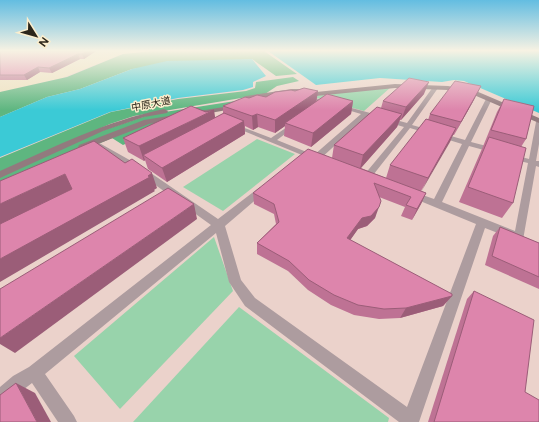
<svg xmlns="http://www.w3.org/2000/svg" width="539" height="422" viewBox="0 0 539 422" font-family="Figtree,'Noto Sans SC',sans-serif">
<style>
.education{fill:#ebd2cb}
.green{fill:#98d3ab}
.forest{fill:#5eb680}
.water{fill:#3bcad6}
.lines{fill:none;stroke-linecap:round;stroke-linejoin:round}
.minor{fill:#ad9c9f;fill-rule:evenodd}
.secondary{fill:#927a7e;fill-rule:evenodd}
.wall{fill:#be7294}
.shaded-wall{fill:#9b5d78}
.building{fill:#dd85ac;stroke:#9b5d78}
.labels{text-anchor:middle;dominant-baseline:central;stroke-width:3;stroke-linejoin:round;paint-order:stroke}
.far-street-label{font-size:10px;fill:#2b261a;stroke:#fbeece}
</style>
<rect width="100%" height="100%" fill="#eee1c1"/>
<polygon class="education" points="153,51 268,51 316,85 380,78 442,82 454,80 464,81 539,113 539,422 0,422 0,92 62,78 119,55"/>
<g class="green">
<polygon points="391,87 364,111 313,97 322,95"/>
<polygon points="257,139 295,154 223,211 183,187"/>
<polygon points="214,237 233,291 120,409 74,356"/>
<polygon points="239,307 389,418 388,422 133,422"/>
</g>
<g class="forest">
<polygon points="153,51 264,51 297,74 276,76 252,59 132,69 80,89 47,97 0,117 0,92 67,77 123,54"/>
<polygon points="293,77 299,81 277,86 265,94 134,116 110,124 0,173 0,158 111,112 178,99 246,91 255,88 256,82"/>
<polygon points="300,91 182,118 123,145 112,138 0,187 0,176 95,133 152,114"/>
</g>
<g class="water">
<polygon points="268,51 539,51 539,113 464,81 454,80 442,82 380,78 316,85"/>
<polygon points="252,59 266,76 253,82 253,87 243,90 178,98 110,112 0,157 0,117 47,97 80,89 132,69 167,61"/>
</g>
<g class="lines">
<polygon class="minor" points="433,87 438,88 412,125 465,140 486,99 491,98 492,99 471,142 498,149 499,151 495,153 469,146 442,202 515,231 528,163 507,158 506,156 510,154 529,159 536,122 539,120 539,144 536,161 539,161 539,167 536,166 523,240 519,241 515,240 514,237 508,237 485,228 419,422 399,422 245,306 229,282 216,233 45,374 74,416 77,422 58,422 32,383 6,403 0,405 0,387 13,376 29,367 211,225 136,171 91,144 90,142 94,140 142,167 218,219 260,187 266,187 268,189 266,191 225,226 241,280 255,298 407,407 476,224 408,196 406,194 411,191 434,199 462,144 410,128 370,179 364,179 363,177 364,175 404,127 367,116 319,160 314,160 229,125 234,124 271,138 293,123 297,123 297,125 277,140 314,155 361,114 304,97 304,95 407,123"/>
<g class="secondary">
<polygon points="395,84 448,86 476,91 539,118 539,123 474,95 448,90 395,88 316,96 303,99 300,97 316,92"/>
<polygon points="292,89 310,89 313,91 310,93 292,93 246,100 243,98 246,96"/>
<polygon points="236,105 238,106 238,108 149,124 85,149 79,149 78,147 79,145 144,120"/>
<path d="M164,109l4,2 -1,2 -23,4 -41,14 -103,47v-7c54,-24 106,-50 164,-62z"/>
</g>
</g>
<g class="wall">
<polygon points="0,51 96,51 84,59 80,59 52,73 40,72 27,80 0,80"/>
<polygon points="424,94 401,120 400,120 397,127 361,168 386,178 390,165 428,120 430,114 475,98 454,135 453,135 421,191 426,193 421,204 412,220 401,216 405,207 379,197 375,218 367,226 358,229 350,240 452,296 443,306 400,318 379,319 354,315 331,305 308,290 288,271 257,254 257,243 276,224 274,214 254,204 253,193 332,158 334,145 381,108 383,101"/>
<polygon points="249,98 316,101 353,101 351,114 311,147 284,136 285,126 275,133 258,127 253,130 245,126 245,134 167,182 148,169 145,160 144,161 128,152 123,138 215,118 223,114 223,106"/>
<polygon points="504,99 526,139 521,147 513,203 502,218 459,202 481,151 484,144 497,112"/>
<polygon points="500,227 539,243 539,289 485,265 493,236"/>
<polygon points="474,291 525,392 539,422 428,422 467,299"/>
</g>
<g class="shaded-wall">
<polygon points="87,51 96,51 84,59 82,54"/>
<polygon points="78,54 80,59 52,73 49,68"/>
<polygon points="38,67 40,72 27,80 24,75"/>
<polygon points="429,82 424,94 401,120 406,107"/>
<polygon points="481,86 475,98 454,135 461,122"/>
<polygon points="318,91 316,104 285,123 285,126 275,133 275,120"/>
<polygon points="353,101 351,114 311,147 313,133"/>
<polygon points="214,110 216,123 143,155 145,160 144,161 139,146"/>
<polygon points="257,114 258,127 253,130 252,116"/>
<polygon points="402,114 397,127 360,169 363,155"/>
<polygon points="244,121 245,134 167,182 162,168"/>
<polygon points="456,128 450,142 421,192 428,178"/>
<polygon points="152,173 157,188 154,190 155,191 0,282 0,259"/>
<polygon points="65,174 73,189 0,225 0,204"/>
<polygon points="426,193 421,204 412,220 417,209"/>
<polygon points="194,204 197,219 15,353 0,344 0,338"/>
<polygon points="379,207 375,218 367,226 358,229 344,249 347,238 362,218"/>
<polygon points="452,296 443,306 400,318 406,308"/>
<polygon points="16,383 35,393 51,422 37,422"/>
</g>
<g class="building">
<polygon points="0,51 87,51 82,54 78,54 49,68 38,67 24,75 0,75"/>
<polygon points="409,78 429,82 406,107 383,101"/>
<polygon points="455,81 481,86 461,122 430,114"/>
<polygon points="304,88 318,91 275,120 257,114 252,116 223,106 245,97 249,98 257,95 266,97 275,92 291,90 295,91"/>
<polygon points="327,94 353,101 313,133 285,123"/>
<polygon points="504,99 534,106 526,139 491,130"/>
<polygon points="191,106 206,112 214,110 139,146 123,138"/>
<polygon points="377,107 402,114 363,155 334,145"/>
<polygon points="224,113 244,121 162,168 143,155"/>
<polygon points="426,119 456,128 428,178 390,165"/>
<polygon points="489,137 526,148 513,203 468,187"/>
<polygon points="94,141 125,163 132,159 152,173 148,176 150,177 0,259 0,224 72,189 65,174 0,204 0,181"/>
<polygon points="308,149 426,193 417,209 406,205 411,197 374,183 381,201 379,207 371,216 362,218 347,238 452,294 452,296 406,308 384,309 358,305 334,295 309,280 289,261 257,243 279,222 274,204 253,193"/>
<polygon points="168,188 194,204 0,338 0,289"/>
<polygon points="500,227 539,243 539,277 492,256"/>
<polygon points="474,291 534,320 525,392 539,400 539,422 434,422"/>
<polygon points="16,383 37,422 0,422 0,395"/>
</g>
<linearGradient id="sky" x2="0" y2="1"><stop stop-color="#63bde1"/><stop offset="0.46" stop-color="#f7f2e3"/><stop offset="1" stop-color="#f7f2e3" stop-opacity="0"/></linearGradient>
<rect width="539" height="110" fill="url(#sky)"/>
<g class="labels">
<g class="far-street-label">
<text transform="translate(151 104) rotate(-11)">中原大道</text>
</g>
</g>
<g transform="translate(36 36) rotate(127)" stroke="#fbeece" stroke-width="3" paint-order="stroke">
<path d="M0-3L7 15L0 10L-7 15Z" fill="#2b261a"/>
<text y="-6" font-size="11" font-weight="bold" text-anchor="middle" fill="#2b261a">N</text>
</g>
</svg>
